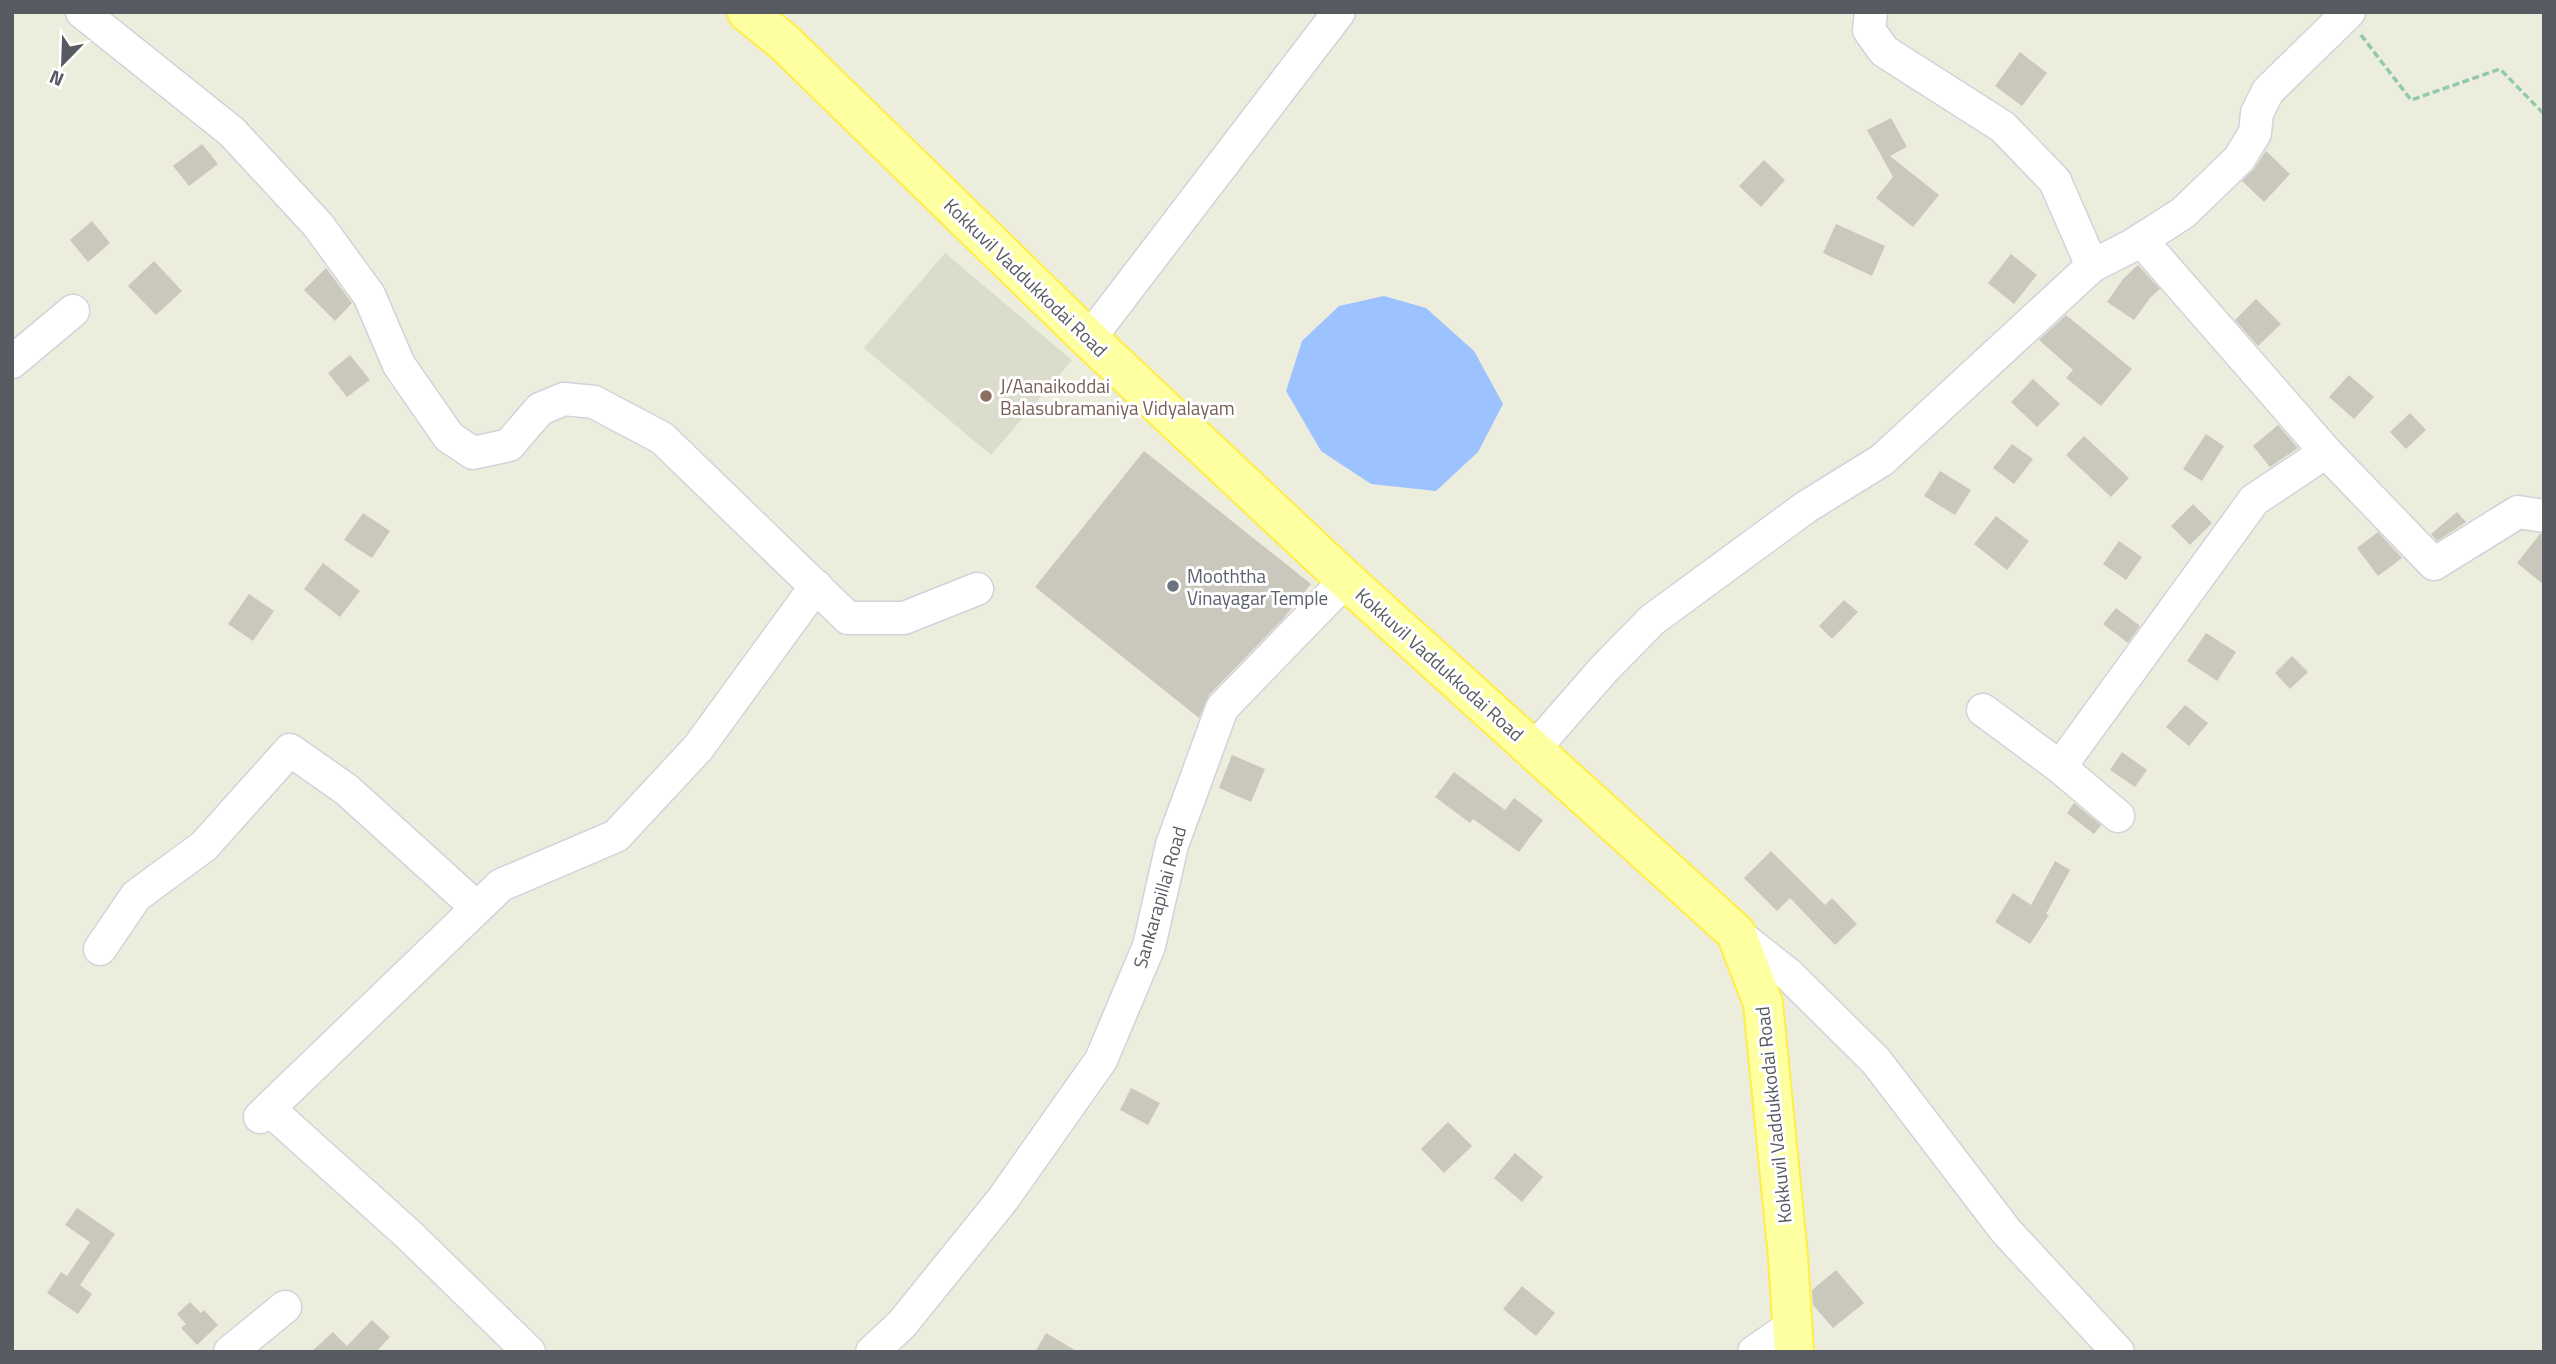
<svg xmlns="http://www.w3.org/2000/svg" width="2556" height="1364" viewBox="0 0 2556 1364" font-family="'Titillium Web',sans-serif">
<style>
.education{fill:#dcdccd}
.water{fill:#9cc2ff}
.building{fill:#cac8bd}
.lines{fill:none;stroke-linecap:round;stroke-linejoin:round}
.minor-casing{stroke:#d2d3da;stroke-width:35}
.major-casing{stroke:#ffee45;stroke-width:42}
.path{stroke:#90c9ab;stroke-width:3.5;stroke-dasharray:7 3.5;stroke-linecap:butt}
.minor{stroke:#fff;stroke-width:32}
.major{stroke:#fdffa1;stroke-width:38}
.education-dot{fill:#8d6e63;stroke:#fff;stroke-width:2.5}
.worship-dot{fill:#6b7280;stroke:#fff;stroke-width:2.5}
.labels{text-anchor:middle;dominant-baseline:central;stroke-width:6;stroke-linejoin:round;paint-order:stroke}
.street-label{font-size:19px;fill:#585a62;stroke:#fff}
.education-label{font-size:19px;fill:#785e54;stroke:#fff;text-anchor:start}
.worship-label{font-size:19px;fill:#5b616d;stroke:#fff;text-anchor:start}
</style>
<rect width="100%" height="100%" fill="#ededde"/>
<polygon class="education" points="945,253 1072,360 991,455 864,348"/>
<polygon class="water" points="1384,296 1426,308 1474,351 1503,404 1478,452 1436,491 1371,484 1321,451 1286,391 1302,341 1339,306"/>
<g class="building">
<polygon points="2020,52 2047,73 2022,106 1995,86"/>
<polygon points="1891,118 1907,147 1890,156 1939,195 1913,227 1876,198 1893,177 1867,130"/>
<polygon points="202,144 218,164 189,186 173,166"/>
<polygon points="2266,151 2290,174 2264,202 2242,181 2254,169"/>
<polygon points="1764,160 1785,180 1761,207 1739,186"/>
<polygon points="92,221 110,243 88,262 70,240"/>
<polygon points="1836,224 1885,246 1872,276 1823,253"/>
<polygon points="2011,254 2037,275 2014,304 1988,283"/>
<polygon points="154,261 182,291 156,315 128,286"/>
<polygon points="2138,265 2160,289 2150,298 2134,320 2107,302 2123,279"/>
<polygon points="326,268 352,303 335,321 304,290"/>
<polygon points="2256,299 2281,324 2258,346 2235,320"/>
<polygon points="2066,315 2132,369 2101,406 2066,378 2073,370 2039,340"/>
<polygon points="350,355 370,380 347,397 328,373"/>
<polygon points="2349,375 2374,397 2354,419 2329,397"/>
<polygon points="2033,379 2060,404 2037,427 2011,402"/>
<polygon points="2410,413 2426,430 2406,449 2390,432"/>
<polygon points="2278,425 2298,448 2270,467 2253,446"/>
<polygon points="2206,434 2224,446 2202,481 2183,469"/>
<polygon points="2084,436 2129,478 2111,497 2066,455"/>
<polygon points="2012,444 2033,459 2014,484 1993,468"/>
<polygon points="1144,451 1311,584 1283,619 1209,695 1199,718 1035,587"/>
<polygon points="1940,471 1971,490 1955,515 1924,496"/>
<polygon points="2193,504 2212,523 2190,545 2171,526"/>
<polygon points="2457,512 2466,522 2437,541 2431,534"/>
<polygon points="363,513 390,531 372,558 344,540"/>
<polygon points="1996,516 2029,541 2007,570 1974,544"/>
<polygon points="2378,532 2402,558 2378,576 2357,548"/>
<polygon points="2540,534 2544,534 2544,585 2517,563"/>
<polygon points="2119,541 2142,557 2126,580 2103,564"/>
<polygon points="323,563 360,591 340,617 304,589"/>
<polygon points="249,594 274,611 253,641 228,624"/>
<polygon points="1844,600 1858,612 1832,639 1819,626"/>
<polygon points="2116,608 2140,626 2128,643 2103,624"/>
<polygon points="2206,633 2236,652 2217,681 2187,661"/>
<polygon points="2292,656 2308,672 2290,689 2275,673"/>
<polygon points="2185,705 2208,723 2189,746 2166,727"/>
<polygon points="2122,752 2147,770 2135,787 2110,770"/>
<polygon points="1232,755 1265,769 1251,802 1219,788"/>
<polygon points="1454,772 1505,810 1514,798 1543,820 1519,852 1473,819 1470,823 1435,797"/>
<polygon points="2074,803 2101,825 2094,834 2067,813"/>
<polygon points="1771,851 1825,905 1832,898 1857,924 1835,945 1790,898 1777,911 1744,878"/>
<polygon points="2055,861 2070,870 2046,914 2049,915 2030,944 1995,922 2013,893 2031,905"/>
<polygon points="1131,1088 1160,1103 1148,1125 1120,1110"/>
<polygon points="1448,1122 1472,1146 1444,1173 1421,1149"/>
<polygon points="1515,1153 1543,1177 1522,1202 1494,1178"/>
<polygon points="77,1208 115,1234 80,1285 92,1294 78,1314 47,1293 61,1272 67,1276 90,1242 65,1225"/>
<polygon points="1836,1270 1864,1303 1833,1328 1813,1305 1812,1290"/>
<polygon points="1522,1286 1555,1313 1536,1336 1503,1309"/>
<polygon points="190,1302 201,1313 204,1310 218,1325 197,1345 181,1328 186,1324 177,1314"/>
<polygon points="372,1320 390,1337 376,1352 311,1352 333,1332 347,1346"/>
<polygon points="1046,1333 1078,1352 1035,1352"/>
</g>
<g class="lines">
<defs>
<g id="minor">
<polyline points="82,12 232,132 318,225 369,295 399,365 449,437 473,453 509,445 540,409 564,399 594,402 662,438 848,618 904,618 977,589"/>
<polyline points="1871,12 1869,30 1884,51 2003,127 2055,181 2092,266"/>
<polyline points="2141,240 2326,452 2434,564 2518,512 2544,516"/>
<polyline points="1089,339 1339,12"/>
<polyline points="12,362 73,311"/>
<polyline points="1983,710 2060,767 2118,816"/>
<polyline points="1534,749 1604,669 1652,620 1806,507 1882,460 2092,266 2133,245 2183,213 2239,159 2255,133 2257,113 2268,91 2349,12"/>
<polyline points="2060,767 2254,500 2326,452"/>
<polyline points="1736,933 1788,974 1876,1061 2006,1231 2118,1352"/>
<polyline points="100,949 136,896 204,846 290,750 347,790 476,907"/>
<polyline points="269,1109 409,1235 529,1352"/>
<polyline points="260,1117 501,885 616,836 698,748 816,586"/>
<polyline points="230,1352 285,1307"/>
<polyline points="872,1352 902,1324 1003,1199 1101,1060 1149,946 1172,845 1222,708 1346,580"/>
<polyline points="1754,1352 1792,1326"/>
</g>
<polyline id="major" points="747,12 784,42 1089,339 1346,580 1736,933 1763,1003 1788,1257 1794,1352"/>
</defs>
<use href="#minor" class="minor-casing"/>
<use href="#major" class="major-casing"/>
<polyline class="path" points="2361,35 2411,100 2500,69 2544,114"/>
<use href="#minor" class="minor"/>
<use href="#major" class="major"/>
</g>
<circle class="education-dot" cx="986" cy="396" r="7"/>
<circle class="worship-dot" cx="1173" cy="586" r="7"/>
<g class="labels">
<g class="street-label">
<text transform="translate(1026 277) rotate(44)">Kokkuvil Vaddukkodai Road</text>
<text transform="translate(1440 664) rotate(42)">Kokkuvil Vaddukkodai Road</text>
<text transform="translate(1159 897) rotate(-74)">Sankarapillai Road</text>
<text transform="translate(1773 1115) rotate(-96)">Kokkuvil Vaddukkodai Road</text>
</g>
<g class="education-label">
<text x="1000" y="385">J/Aanaikoddai<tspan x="1000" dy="22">Balasubramaniya Vidyalayam</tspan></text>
</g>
<g class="worship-label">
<text x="1187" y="575">Mooththa<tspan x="1187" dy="22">Vinayagar Temple</tspan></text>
</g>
</g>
<rect width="2556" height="1364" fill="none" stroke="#585a62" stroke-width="28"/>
<g transform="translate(63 63) rotate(203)" stroke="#ffffff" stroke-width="5" paint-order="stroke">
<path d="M0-5L12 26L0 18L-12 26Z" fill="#585a62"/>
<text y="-10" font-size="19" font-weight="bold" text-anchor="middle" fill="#585a62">N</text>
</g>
</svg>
